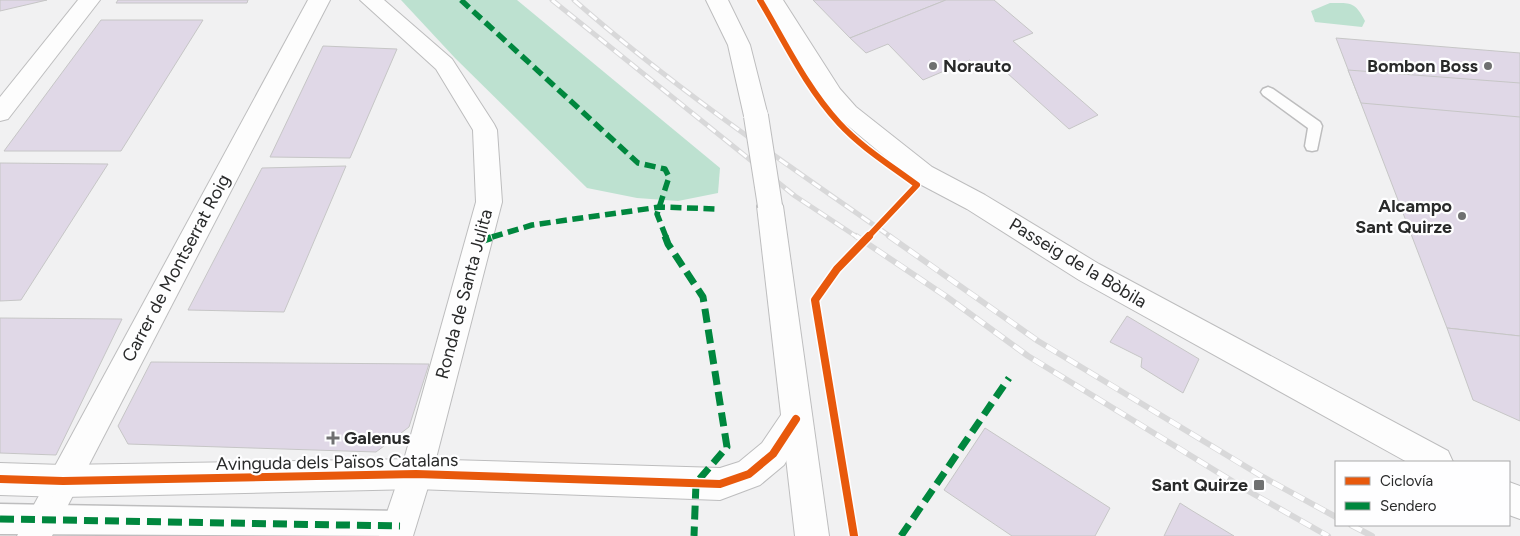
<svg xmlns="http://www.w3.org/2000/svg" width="1520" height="536" viewBox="0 0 1520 536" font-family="Figtree,sans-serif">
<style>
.green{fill:#bde1d0}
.building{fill:#e0d8e7;stroke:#c6c6c6}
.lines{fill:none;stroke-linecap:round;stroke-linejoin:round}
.service-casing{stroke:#bdbdbe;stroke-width:3}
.pedestrian-casing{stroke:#bdbdbe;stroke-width:3}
.minor-casing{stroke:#bdbdbe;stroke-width:2}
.tertiary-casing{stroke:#bdbdbe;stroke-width:2}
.secondary-casing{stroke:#bdbdbe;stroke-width:2}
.service{fill:#fdfdfd;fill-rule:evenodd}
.pedestrian{fill:#fdfdfd;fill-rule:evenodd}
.minor{fill:#fdfdfd;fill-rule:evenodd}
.tertiary{fill:#fdfdfd;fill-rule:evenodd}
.secondary{fill:#fdfdfd;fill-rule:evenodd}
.rail-far1-casing{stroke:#d8d8d9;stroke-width:5}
.rail-casing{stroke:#d8d8d9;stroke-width:6}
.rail-far1{stroke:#fefeff;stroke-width:3;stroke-dasharray:10;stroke-linecap:butt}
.rail{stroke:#fefeff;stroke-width:4.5;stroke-dasharray:12;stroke-linecap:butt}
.secondary-bridge-casing{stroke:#bdbdbe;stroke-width:26;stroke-linecap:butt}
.secondary-bridge{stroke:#fdfdfd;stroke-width:24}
.quiet-far1{stroke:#00873e;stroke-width:5.5;stroke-dasharray:11 5.5;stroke-linecap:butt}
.quiet{stroke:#00873e;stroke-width:7;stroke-dasharray:14 7;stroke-linecap:butt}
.cycleway-far1-casing{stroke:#fefeff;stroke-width:9}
.cycleway-casing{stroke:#fefeff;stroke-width:11}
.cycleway-far1{stroke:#e8590c;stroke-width:6}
.cycleway{stroke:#e8590c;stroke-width:8}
.poi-dot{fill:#6f7070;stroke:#fefeff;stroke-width:2}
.labels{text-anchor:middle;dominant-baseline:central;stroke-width:4.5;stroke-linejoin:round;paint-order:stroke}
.poi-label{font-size:18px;font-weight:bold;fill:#292a2a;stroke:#fefeff;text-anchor:end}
.street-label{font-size:18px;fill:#292a2a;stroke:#fefeff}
</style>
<rect width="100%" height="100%" fill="#f1f1f2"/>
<g class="green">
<polygon points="401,0 517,0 720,168 718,193 678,201 637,198 587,188 455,58"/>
<path d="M1330,3c20,0 25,-2 35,18l-3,6 -47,-5 -4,-11z"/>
</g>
<g class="building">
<polygon points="0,0 47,0 0,11"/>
<polygon points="118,0 248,0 247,3 116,3"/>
<polygon points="813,0 946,0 850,38"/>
<polygon points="946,0 994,0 1033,33 1013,41 1098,115 1069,129 996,63 980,70 970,60 923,80 888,44 866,53 850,38"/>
<polygon points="101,20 203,20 121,151 4,151"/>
<polygon points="1336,38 1520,53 1520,336 1447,328"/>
<polygon points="323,46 397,49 350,158 270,157"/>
<polygon points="1348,70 1520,83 1520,117 1361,103"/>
<polygon points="0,163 108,164 21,300 0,301"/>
<polygon points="346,166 284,312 188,310 262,168"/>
<polygon points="1127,316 1199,359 1183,393 1141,367 1142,358 1110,342"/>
<polygon points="0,318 122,319 56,455 0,453"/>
<polygon points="1447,328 1520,336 1520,421 1473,400"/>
<polygon points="151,362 429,364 409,427 376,452 128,444 118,426"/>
<polygon points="985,428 1110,508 1095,536 1012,536 944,490"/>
<polygon points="1180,503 1191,510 1234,536 1164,536"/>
</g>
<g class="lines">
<defs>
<polygon id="service" points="1268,87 1273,89 1320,122 1322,126 1317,150 1312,151 1307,150 1305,146 1308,128 1263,95 1261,92 1263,89"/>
<polygon id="pedestrian" points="0,504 400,511 411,515 415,526 411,536 0,534"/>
<g id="minor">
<polygon points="78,0 100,0 8,119 0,121 0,97"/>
<polygon points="308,0 330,0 52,536 17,536"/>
<polygon points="360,0 384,0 452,59 494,124 497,130 502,202 432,474 413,536 379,536 400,474 476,202 473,130 436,69"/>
<polygon points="761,0 783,0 840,89 856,107 932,167 985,195 1099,264 1448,451 1453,462 1407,462 1079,280 967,209 914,181 840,119 824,101"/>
<polygon points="1509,482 1520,486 1520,519 1509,515"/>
</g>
<polygon id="tertiary" points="796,405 807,409 812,419 784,465 760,485 720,500 416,489 63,497 0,495 0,463 63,465 416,459 720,468 739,462 762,443 785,409"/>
<g id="secondary">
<polygon points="706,0 728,0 750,45 768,116 764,122 756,124 748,122 744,116 728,45"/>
<polygon points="770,196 779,199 783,206 829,536 795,536 757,206 761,199"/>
</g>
</defs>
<use href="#service" class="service-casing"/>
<use href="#pedestrian" class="pedestrian-casing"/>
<use href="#minor" class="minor-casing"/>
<use href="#tertiary" class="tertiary-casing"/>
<use href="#secondary" class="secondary-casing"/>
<use href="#service" class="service"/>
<use href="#pedestrian" class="pedestrian"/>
<use href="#minor" class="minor"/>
<use href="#tertiary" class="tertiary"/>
<use href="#secondary" class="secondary"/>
<defs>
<g id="rail-far1">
<polyline points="552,0 795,196 857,237"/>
<path d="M574,0c99,87 209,162 317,237"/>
</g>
<g id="rail">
<polyline points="856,236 947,297 1028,356 1250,492 1328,536"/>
<polyline points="889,236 1038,341 1263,477 1336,517"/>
<polyline points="1351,525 1372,536"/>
</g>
</defs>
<use href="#rail-far1" class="rail-far1-casing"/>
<use href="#rail" class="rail-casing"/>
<use href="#rail-far1" class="rail-far1"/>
<use href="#rail" class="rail"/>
<defs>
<polyline id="secondary-bridge" points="756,116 770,206"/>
</defs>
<use href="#secondary-bridge" class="secondary-bridge-casing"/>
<use href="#secondary-bridge" class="secondary-bridge"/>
<g class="quiet-far1">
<polyline points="461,0 638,163 665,169 669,177 657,214 666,237"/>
<polyline points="492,237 532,225 660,207 717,209"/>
</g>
<g class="quiet">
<polyline points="665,236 668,244 703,297 727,447 696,483 694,536"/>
<polyline points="478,242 496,236"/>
<polyline points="0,519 400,526"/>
<polyline points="901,536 1009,378"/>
</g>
<defs>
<path id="cycleway-far1" d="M760,0c25,42 46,87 79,123 22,24 51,42 78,62l-49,52"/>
<g id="cycleway">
<polyline points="0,479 63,481 416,474 720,484 749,474 773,454 796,419"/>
<polyline points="854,536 815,300 837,269 869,236"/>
</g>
</defs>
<use href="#cycleway-far1" class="cycleway-far1-casing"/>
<use href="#cycleway" class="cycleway-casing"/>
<use href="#cycleway-far1" class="cycleway-far1"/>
<use href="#cycleway" class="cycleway"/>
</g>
<g class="poi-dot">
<circle cx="933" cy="66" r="5"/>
<circle cx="1488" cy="66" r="5"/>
<circle cx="1462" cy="216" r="5"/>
<path d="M330.5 430.5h5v5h5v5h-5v5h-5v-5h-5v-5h5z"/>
<rect x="1253" y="479" width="12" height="12" rx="2.5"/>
</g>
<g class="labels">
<g class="poi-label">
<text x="943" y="66" text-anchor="start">Norauto</text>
<text x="1478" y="66">Bombon Boss</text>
<text x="1452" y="206">Alcampo<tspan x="1452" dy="21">Sant Quirze</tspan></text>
<text x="344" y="438" text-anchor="start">Galenus</text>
<text x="1248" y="485">Sant Quirze</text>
</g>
<g class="street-label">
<text transform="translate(1078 263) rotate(31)">Passeig de la Bòbila</text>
<text transform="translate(176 268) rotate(-62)">Carrer de Montserrat Roig</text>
<text transform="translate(464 294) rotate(-75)">Ronda de Santa Julita</text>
<text transform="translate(337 462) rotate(-1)">Avinguda dels Països Catalans</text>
</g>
</g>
<rect x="1335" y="461" width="175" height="65" fill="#fefeff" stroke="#a9a9aa"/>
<rect x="1345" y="477" width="25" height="8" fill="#e8590c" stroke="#a9a9aa"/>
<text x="1380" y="486" font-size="15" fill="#292a2a">Ciclovía</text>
<rect x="1345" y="502" width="25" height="8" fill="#00873e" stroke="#a9a9aa"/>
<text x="1380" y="511" font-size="15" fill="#292a2a">Sendero</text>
</svg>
